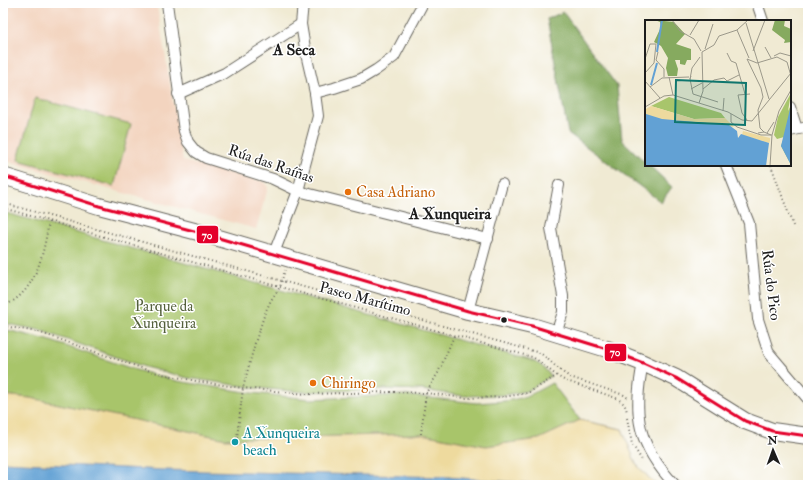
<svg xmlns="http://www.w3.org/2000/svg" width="811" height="488" viewBox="0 0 811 488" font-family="'IM FELL Double Pica',serif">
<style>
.built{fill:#f3d4bf}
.green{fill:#a8c56b;stroke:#627044}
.forest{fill:#86aa5f;stroke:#51633e}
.sand{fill:#eeda9e;stroke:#857b5d}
.water{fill:#62a1d4;stroke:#3f5e78}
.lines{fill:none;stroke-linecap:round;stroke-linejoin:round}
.street-casing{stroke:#66645c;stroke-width:12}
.primary-casing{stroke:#66645c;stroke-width:18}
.path{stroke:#66645c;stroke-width:2;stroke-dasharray:1 3;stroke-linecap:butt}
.street{stroke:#fff;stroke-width:10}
.primary{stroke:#fff;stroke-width:16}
.bus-1-casing{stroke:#fff;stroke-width:6}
.bus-1{stroke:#e4002b;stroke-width:3}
.food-dot{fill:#e8710a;stroke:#fff;stroke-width:1.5}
.bus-dot{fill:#1c1c1c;stroke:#fff;stroke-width:1.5}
.culture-dot{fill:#0f9aa8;stroke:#fff;stroke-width:1.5}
.labels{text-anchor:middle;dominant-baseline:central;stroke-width:3;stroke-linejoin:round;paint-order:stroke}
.street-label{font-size:15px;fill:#1c1c1c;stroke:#fff}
.food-label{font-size:15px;fill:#c56008;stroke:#fff;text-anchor:start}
.park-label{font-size:15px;fill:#54603c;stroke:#fff}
.culture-label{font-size:15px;fill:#0d838f;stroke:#fff;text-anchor:start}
.neighbourhood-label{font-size:16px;font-weight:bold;fill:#1c1c1c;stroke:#fff}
.inset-river{fill:none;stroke:#62a1d4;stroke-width:2}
.inset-road{fill:none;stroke:#9b988a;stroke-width:1}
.view{fill:#0f766e;fill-opacity:0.15;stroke:#0f766e;stroke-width:2}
.inset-edge{fill:none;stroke:#1c1c1c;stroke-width:2}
.line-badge{stroke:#fff;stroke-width:1.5}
.badge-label{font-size:11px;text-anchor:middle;font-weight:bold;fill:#fff}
</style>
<rect width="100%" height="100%" fill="#fff"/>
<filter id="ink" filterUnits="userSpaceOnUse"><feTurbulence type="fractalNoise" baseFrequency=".025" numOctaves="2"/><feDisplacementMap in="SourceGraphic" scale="8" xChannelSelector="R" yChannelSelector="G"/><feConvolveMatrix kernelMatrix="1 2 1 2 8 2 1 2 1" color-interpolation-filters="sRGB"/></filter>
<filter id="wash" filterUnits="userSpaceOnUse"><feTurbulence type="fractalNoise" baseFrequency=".012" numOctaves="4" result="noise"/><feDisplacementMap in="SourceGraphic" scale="16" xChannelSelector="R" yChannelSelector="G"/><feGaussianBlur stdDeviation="0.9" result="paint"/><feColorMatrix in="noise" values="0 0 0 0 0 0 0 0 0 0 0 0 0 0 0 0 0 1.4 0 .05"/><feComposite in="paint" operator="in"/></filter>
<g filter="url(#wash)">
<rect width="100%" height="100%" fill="#f0ead3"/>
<polygon class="built" points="3,3 155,3 157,6 183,161 265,182 268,188 256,229 3,160"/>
<g class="green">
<polygon points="35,98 131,124 114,186 18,160"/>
<polygon points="3,212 533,361 542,366 551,376 527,391 504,395 464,396 422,390 385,389 305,392 255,388 188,378 145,367 39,330 3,323"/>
<polygon points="3,329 48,340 136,370 177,381 252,393 310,399 402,395 477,403 505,401 526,397 552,383 580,420 539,439 486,446 421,434 226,439 30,398 3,395"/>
</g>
<polygon class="forest" points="563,12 617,86 622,140 646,163 646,165 649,165 672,187 661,202 568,133 547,19"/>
<polygon class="sand" points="3,395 30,398 226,439 421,434 486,446 539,439 580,420 622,429 636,464 656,485 3,485"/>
<polygon class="water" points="3,462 165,470 449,477 550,485 3,485"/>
</g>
<g filter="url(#ink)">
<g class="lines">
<defs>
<g id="street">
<polyline points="167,3 184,131 188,142 196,152 206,158 273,179 298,191 488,239"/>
<polyline points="757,3 763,21"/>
<polyline points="315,93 334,88 361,79 376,70 394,57 423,3"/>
<polyline points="178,94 225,73 301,24"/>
<polyline points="790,107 797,129"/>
<polyline points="790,131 808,127"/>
<polyline points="726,165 749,223 758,319 769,353 808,399"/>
<polyline points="274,253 298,191 318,116 315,93 306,54 301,24 303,3"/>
<polyline points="468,311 502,184"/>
<polyline points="556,334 563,312 563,296 551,228 559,185"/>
<path d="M643,363c-11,52 -5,83 32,122"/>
</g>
<polyline id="primary" points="3,176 99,206 198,232 468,311 532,326 607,349 643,363 676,378 745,421 772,431 808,436"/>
</defs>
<use href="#street" class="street-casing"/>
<use href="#primary" class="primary-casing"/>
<g class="path">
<polyline points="771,165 793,226"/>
<path d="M3,203l537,150c10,7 19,18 30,24l54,18 4,3"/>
<path d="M3,208l277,79 252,70c12,6 20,17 32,23l52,18c7,4 10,7 11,15"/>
<path d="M3,307c4,-3 9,-5 13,-8 23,-18 28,-50 33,-77"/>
<polyline points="3,326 38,332 56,338 153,372 196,381 243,388 306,394 393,392 426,393 465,398 503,397 528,393 556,376"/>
<polyline points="627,418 632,444 643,462"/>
<polyline points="421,434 426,393 438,373 454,336"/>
<polyline points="237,438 243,388 255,343 265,313 271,300 280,287 285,270"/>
</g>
<use href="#street" class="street"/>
<use href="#primary" class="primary"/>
<defs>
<polyline id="bus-1" points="3,176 99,206 198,232 468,311 532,326 607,349 643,363 676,378 745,421 772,431 808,436"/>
</defs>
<use href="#bus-1" class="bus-1-casing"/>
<use href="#bus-1" class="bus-1"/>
</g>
</g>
<g class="food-dot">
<circle cx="348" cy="192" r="4"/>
<circle cx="313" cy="383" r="4"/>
</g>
<circle class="bus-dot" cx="504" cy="320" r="3.5"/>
<circle class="culture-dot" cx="235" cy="442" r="4"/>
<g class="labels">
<g class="street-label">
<text transform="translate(271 164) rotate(19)">Rúa das Raíñas</text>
<text transform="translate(771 285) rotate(83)">Rúa do Pico</text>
<text transform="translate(365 299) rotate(15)">Paseo Marítimo</text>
</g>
<g class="food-label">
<text x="356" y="192">Casa Adriano</text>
<text x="321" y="383">Chiringo</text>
</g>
<g class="park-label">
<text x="164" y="306">Parque da<tspan x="164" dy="17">Xunqueira</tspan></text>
</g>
<g class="culture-label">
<text x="243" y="433">A Xunqueira<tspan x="243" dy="17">beach</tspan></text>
</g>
<g class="neighbourhood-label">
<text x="294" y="50">A Seca</text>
<text x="450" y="214">A Xunqueira</text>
</g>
</g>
<g transform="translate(645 20)">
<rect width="146" height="146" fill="#f0ead3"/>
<path d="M146,73l-3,18 3,-6v60l-10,-19 3,-9 -7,2 -3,-4 4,-18zM24,77l52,16 4,5 -31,1 -43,-13z" fill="#a8c56b"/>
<path d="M10,0l19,2 11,12 -9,10 15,5v11h-4l-2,5 -5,-1v-4h-5l3,9 -1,7h-9l-2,-8 2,-10 -7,-12 -7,-4 7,-15 -1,-5zM130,0h10l-1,6 7,3v13l-7,1 1,-3 -13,-10z" fill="#86aa5f"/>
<path d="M6,86l43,13 31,-1 9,9 -74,-5 -14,-8v-5zM98,111l27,7v3l-1,2 -27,-8z" fill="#eeda9e"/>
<path d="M146,85v60l-10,-19zM1,90v4l16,5 67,6 8,6 1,7 3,-4 28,9 -3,23h-121z" fill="#62a1d4"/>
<path class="inset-river" d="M12,32l5,-32M6,65l6,-22"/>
<path class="inset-road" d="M27,0l8,11 14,8 7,12M101,3l23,76M92,10l12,28M45,15l9,-15M120,27l6,11M60,29l8,-25M108,31l12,-31M13,32l-2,8 8,9v8M82,33l4,8 5,2 9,31M129,36l6,-3 11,3M0,39l5,-15h6l-2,19 -9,10M46,56l-1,3 2,-11 8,-11M24,57l4,18M45,59l3,15 25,8M0,61l15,17M5,67l12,-9 27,-1M46,69l11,-6M58,69l11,-9 10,-2 3,3 12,-6M54,83l4,-12 -1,-39 12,-7 5,-9 18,-6 11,-10M0,87l19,-11 9,-1 55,17 14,8 10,1 39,-48M78,91l1,-13M86,94v8l6,5 24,8h11M102,100l-5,-7 -4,-18 12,-1M119,112l-4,-4 -2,-18 5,-13 -2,-9 -14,-29 10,4 20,-6 10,5 4,14M113,113l6,-1 7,3M122,113l7,-11M127,115l7,-24 12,-21M125,146l2,-31"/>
<path class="view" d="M31,60l70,3 -1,42 -70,-3z"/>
<rect width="146" height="146" class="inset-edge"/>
</g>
<g class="line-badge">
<rect x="196" y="225" width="23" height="19" rx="4" fill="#e4002b"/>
<rect x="604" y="343" width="23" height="19" rx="4" fill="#e4002b"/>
</g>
<g class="badge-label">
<text x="207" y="239">70</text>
<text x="615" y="356">70</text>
</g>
<rect width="811" height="488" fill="none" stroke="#fff" stroke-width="16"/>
<g transform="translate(773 450) rotate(358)" stroke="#ffffff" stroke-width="3" paint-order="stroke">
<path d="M0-3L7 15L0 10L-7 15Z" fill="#1c1c1c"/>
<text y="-6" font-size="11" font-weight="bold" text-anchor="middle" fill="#1c1c1c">N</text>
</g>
</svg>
